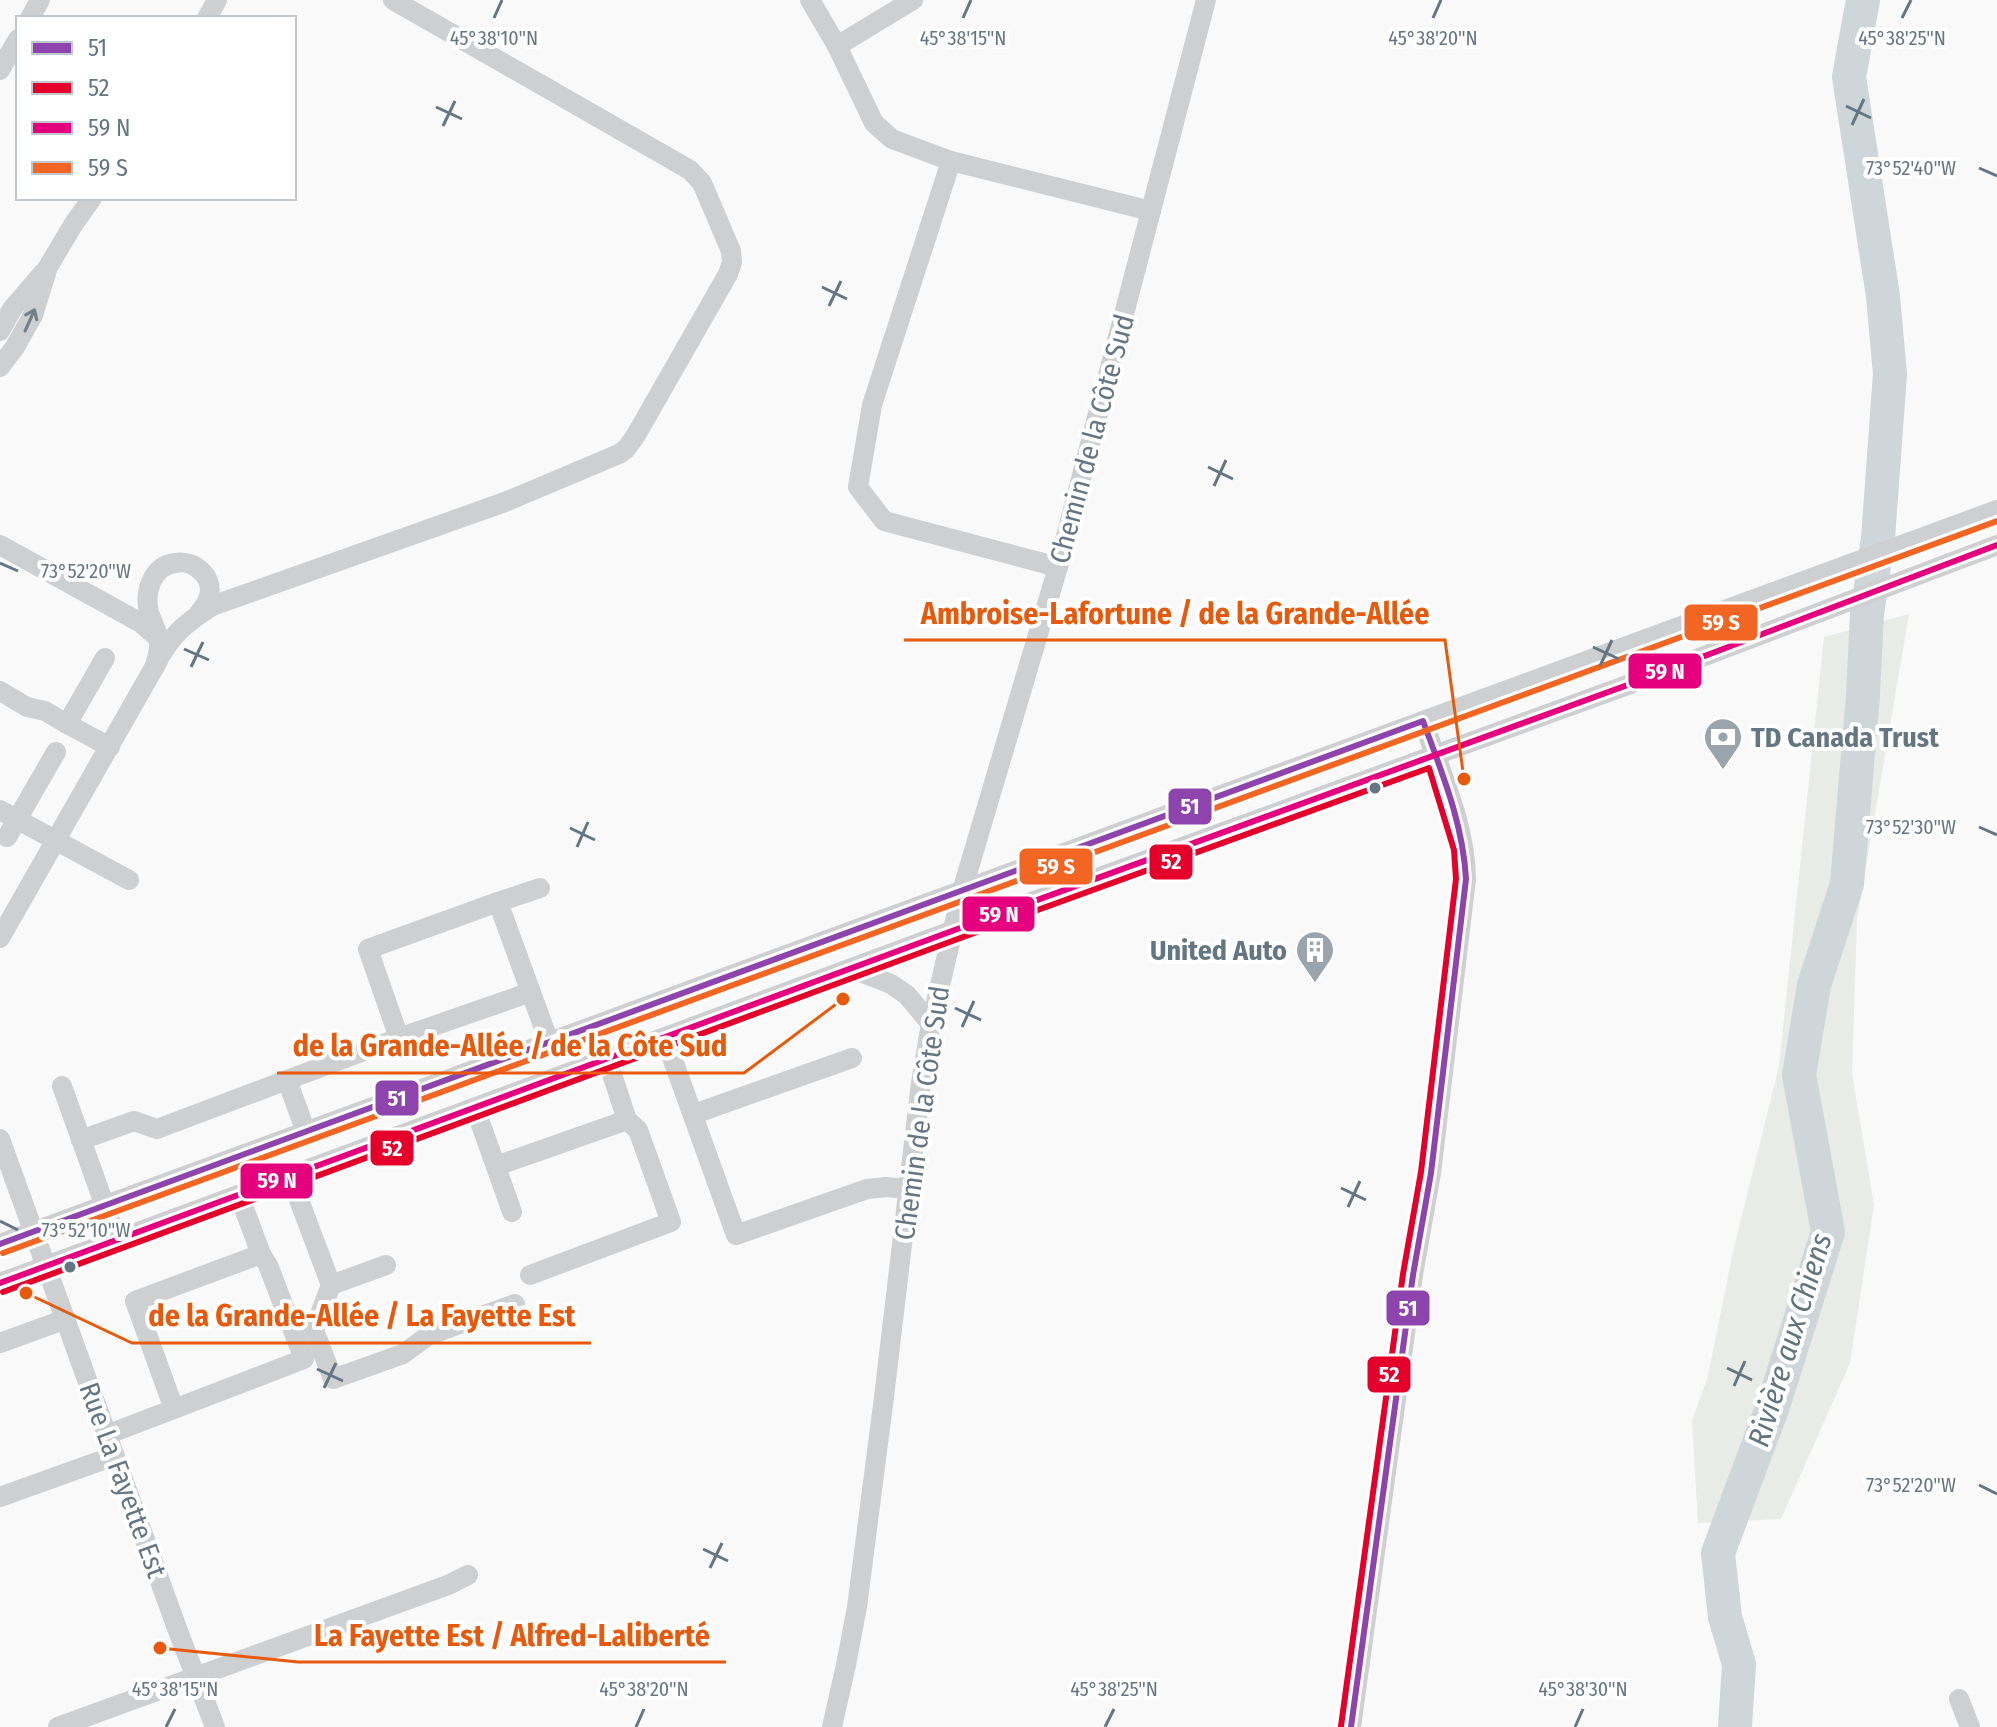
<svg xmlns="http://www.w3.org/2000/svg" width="1997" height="1727" viewBox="0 0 1997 1727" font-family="'Fira Sans Condensed',sans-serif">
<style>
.green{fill:#e8ebe6}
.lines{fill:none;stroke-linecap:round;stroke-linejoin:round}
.river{stroke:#ced6d9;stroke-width:34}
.minor{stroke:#cecfd0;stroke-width:20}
.bus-1-casing{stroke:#fff;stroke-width:12}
.bus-2-casing{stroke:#fff;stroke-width:12}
.bus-3-casing{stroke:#fff;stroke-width:12}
.bus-4-casing{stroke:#fff;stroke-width:12}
.bus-1{stroke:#8e44ad;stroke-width:6}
.bus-2{stroke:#e4002b;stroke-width:6}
.bus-3{stroke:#e5007d;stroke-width:6}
.bus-4{stroke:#f26522;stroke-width:6}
.oneway{stroke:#707f8b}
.ticks{fill:none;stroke:#657683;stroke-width:3}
.bus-dot{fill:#657683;stroke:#fff;stroke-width:3}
.labels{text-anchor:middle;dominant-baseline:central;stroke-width:8;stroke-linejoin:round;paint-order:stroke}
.street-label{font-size:28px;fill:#657683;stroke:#fff}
.poi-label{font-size:28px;font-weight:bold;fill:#657683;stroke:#fff;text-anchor:start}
.water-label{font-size:30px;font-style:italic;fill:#60757c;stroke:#fff}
.ticks-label{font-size:20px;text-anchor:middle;fill:#657683;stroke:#fff;stroke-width:8;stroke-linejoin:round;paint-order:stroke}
.leader{fill:none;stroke:#e8590c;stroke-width:3}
.callout-dot{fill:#e8590c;stroke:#fff;stroke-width:3}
.callout-label{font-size:30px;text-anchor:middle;font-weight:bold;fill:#e8590c;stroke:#fff;stroke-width:8;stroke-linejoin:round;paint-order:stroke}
.line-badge{stroke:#fff;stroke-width:3}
.badge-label{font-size:22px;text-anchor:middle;font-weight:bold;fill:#fff}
</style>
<rect width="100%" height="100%" fill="#f9f9f9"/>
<polygon class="green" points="1909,614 1857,920 1852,1074 1874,1205 1850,1363 1781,1519 1698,1523 1692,1421 1708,1376 1734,1247 1779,1066 1824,637"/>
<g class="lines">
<polyline class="river" points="1735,1727 1739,1664 1725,1617 1718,1553 1773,1406 1828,1232 1799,1075 1814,985 1847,884 1863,695 1867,614 1878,538 1890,374 1883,296 1849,77 1863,0"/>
<g class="minor">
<polyline points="810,0 837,46 874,123 892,139 951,161 1151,211"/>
<polyline points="30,18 40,0"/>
<polyline points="207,18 217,0"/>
<polyline points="837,46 913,0"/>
<polyline points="0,70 18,39"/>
<polyline points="951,161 872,405 858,487 884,521 1058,567"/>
<polyline points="0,331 12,309 43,273"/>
<polyline points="0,367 15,347 33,315 48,267 73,225 92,198"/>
<polyline points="0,545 141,623 158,638"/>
<path d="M196,617c5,-6 11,-13 13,-21 5,-20 -16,-37 -34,-33 -23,3 -31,29 -26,49 3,10 9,19 10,30 1,8 -2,16 -4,24 15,-30 29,-42 57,-60l293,-104 114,-48 7,-5 10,-14 92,-161 4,-12 -1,-11 -29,-68 -12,-13 -297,-170"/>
<polyline points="105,658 67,724 110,747"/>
<polyline points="0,691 27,707 45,711 67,724"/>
<polyline points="0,810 129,880"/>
<polyline points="7,837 56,752"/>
<polyline points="498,902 540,888"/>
<polyline points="0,938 155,666"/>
<polyline points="852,969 891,984 907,995 931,1024"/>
<polyline points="399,1038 531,992"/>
<polyline points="665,1038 736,1235 867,1189 886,1187 909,1189"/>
<polyline points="287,1080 399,1038 368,949 498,902 549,1042"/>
<polyline points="62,1086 117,1240"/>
<polyline points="475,1108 512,1212"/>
<polyline points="694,1114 852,1058"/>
<polyline points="0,1139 178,1631 215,1727"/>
<polyline points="81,1140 134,1121 157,1129 287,1080 306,1132"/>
<polyline points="496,1166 627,1120 607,1059"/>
<polyline points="290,1176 331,1285 314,1330 333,1379 403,1354 429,1335 515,1304"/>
<polyline points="0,1244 1997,510"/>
<polyline points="530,1275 671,1222 638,1130 627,1120"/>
<polyline points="0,1283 952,931 1644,679 1997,545"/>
<polyline points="331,1285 386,1265"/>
<polyline points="0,1343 66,1319"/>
<polyline points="174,1409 304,1359 268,1265 261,1254"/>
<polyline points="106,1435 174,1409 135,1301 261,1254 239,1195"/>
<polyline points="0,1497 114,1456"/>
<polyline points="1959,1699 1970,1727"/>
<polyline points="58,1727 448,1585 468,1575"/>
<polyline points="832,1727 846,1665 857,1607 884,1397 921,1083 931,1024 962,891 1058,567 1206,0"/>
<path d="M1351,1727l62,-452 18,-102 35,-294c0,-52 -26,-109 -43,-158"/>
</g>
<defs>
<path id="bus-1" d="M0,1244l1423,-523c19,52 40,102 43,158l-35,294 -18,102 -62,452"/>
<polyline id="bus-2" points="3,1292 955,940 1429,768 1454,850 1456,879 1421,1172 1403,1274 1341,1726"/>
<polyline id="bus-3" points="0,1283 952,931 1644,679 1997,545"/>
<polyline id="bus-4" points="3,1253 1997,521"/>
</defs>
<use href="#bus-1" class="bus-1-casing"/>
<use href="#bus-2" class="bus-2-casing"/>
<use href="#bus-3" class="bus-3-casing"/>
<use href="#bus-4" class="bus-4-casing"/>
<use href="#bus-1" class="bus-1"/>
<use href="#bus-2" class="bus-2"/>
<use href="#bus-3" class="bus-3"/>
<use href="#bus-4" class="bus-4"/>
</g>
<defs><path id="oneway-shaft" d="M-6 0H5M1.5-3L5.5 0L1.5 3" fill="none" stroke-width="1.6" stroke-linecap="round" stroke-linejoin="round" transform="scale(2)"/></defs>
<use class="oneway" href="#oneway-shaft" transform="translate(30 320) rotate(-66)"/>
<path class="ticks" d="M494,18l8,-18M963,18l8,-18M1433,18l8,-18M1902,18l9,-18M1846,106l25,12M436,107l26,12M1852,125l12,-26M443,126l12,-25M1979,168l18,8M822,287l25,12M829,306l12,-25M1208,467l25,12M1214,486l12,-26M0,563l18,8M1593,647l26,12M184,649l25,11M1600,666l12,-26M191,667l12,-25M1979,827l18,8M570,828l25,12M577,847l11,-25M955,1008l26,12M962,1027l12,-26M1341,1188l25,12M1348,1207l12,-26M0,1221l18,9M1727,1368l25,12M317,1369l26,12M1734,1386l11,-25M324,1388l12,-25M1979,1485l18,9M703,1549l25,12M710,1568l12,-25M166,1727l9,-18M636,1727l8,-18M1105,1727l9,-18M1575,1727l8,-18"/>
<defs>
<symbol id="bank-pin" viewBox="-11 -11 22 30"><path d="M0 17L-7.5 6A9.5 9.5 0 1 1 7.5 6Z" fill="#99a4ac" stroke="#fff"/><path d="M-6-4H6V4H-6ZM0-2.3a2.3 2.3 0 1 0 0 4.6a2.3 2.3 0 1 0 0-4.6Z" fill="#fff"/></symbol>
<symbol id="building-pin" viewBox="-11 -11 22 30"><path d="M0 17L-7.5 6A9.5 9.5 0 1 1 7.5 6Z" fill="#99a4ac" stroke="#fff"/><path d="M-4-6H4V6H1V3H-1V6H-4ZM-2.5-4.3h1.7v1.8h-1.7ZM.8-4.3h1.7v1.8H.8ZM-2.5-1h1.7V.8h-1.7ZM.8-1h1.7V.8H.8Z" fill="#fff"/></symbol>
</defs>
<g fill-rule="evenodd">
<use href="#bank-pin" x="1701" y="715" width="44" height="60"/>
<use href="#building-pin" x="1293" y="928" width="44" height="60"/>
</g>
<g class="bus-dot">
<circle cx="1375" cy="788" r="7"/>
<circle cx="70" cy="1267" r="7"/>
</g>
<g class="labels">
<g class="street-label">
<text transform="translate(1092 439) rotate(-75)">Chemin de la Côte Sud</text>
<text transform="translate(922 1113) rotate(-82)">Chemin de la Côte Sud</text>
<text transform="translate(123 1480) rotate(70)">Rue La Fayette Est</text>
</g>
<g class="poi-label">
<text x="1751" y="737">TD Canada Trust</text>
<text x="1287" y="950" text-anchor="end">United Auto</text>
</g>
<g class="water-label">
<text transform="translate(1790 1340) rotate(-73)">Rivière aux Chiens</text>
</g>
</g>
<g class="ticks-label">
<text x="494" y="45">45°38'10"N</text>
<text x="963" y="45">45°38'15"N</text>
<text x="1433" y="45">45°38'20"N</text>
<text x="1902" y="45">45°38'25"N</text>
<text x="1911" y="175">73°52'40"W</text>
<text x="86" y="578">73°52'20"W</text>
<text x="1911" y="834">73°52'30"W</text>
<text x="86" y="1237">73°52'10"W</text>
<text x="1911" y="1492">73°52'20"W</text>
<text x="175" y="1696">45°38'15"N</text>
<text x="644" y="1696">45°38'20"N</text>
<text x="1114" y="1696">45°38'25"N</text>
<text x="1583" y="1696">45°38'30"N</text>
</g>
<path class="leader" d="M1464 779L1445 640H904M843 999L744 1073H277M26 1293L132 1343H591M160 1648L298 1662H726"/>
<g class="callout-dot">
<circle cx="1464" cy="779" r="8"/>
<circle cx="843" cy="999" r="8"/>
<circle cx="26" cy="1293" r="8"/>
<circle cx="160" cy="1648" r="8"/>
</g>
<g class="callout-label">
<text x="1175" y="624">Ambroise-Lafortune / de la Grande-Allée</text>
<text x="510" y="1056">de la Grande-Allée / de la Côte Sud</text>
<text x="362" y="1326">de la Grande-Allée / La Fayette Est</text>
<text x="512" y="1646">La Fayette Est / Alfred-Laliberté</text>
</g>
<g class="line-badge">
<rect x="1683" y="603" width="76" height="39" rx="8" fill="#f26522"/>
<rect x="1627" y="652" width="76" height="38" rx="8" fill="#e5007d"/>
<rect x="1167" y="787" width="46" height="39" rx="8" fill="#8e44ad"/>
<rect x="1148" y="843" width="46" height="38" rx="8" fill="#e4002b"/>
<rect x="1018" y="847" width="76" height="39" rx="8" fill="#f26522"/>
<rect x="961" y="895" width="75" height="38" rx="8" fill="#e5007d"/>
<rect x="374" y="1079" width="46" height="38" rx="8" fill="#8e44ad"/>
<rect x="369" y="1129" width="46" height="38" rx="8" fill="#e4002b"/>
<rect x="239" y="1162" width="75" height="38" rx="8" fill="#e5007d"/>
<rect x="1385" y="1289" width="46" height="38" rx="8" fill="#8e44ad"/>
<rect x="1366" y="1355" width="46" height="39" rx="8" fill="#e4002b"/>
</g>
<g class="badge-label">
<text x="1721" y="630">59 S</text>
<text x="1665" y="679">59 N</text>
<text x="1190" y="814">51</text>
<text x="1171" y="869">52</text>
<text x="1056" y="874">59 S</text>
<text x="999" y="922">59 N</text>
<text x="397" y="1106">51</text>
<text x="392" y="1156">52</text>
<text x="277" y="1188">59 N</text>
<text x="1408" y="1316">51</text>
<text x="1389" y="1382">52</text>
</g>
<rect x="16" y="16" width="280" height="184" fill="#ffffff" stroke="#c1c8cd" stroke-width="2"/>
<rect x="32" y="42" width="40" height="12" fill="#8e44ad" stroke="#c1c8cd" stroke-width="2"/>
<text x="88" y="56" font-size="24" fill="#657683">51</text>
<rect x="32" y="82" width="40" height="12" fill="#e4002b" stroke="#c1c8cd" stroke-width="2"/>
<text x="88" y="96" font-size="24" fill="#657683">52</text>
<rect x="32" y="122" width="40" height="12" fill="#e5007d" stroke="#c1c8cd" stroke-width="2"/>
<text x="88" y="136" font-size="24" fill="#657683">59 N</text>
<rect x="32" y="162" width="40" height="12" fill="#f26522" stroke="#c1c8cd" stroke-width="2"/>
<text x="88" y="176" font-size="24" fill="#657683">59 S</text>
</svg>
